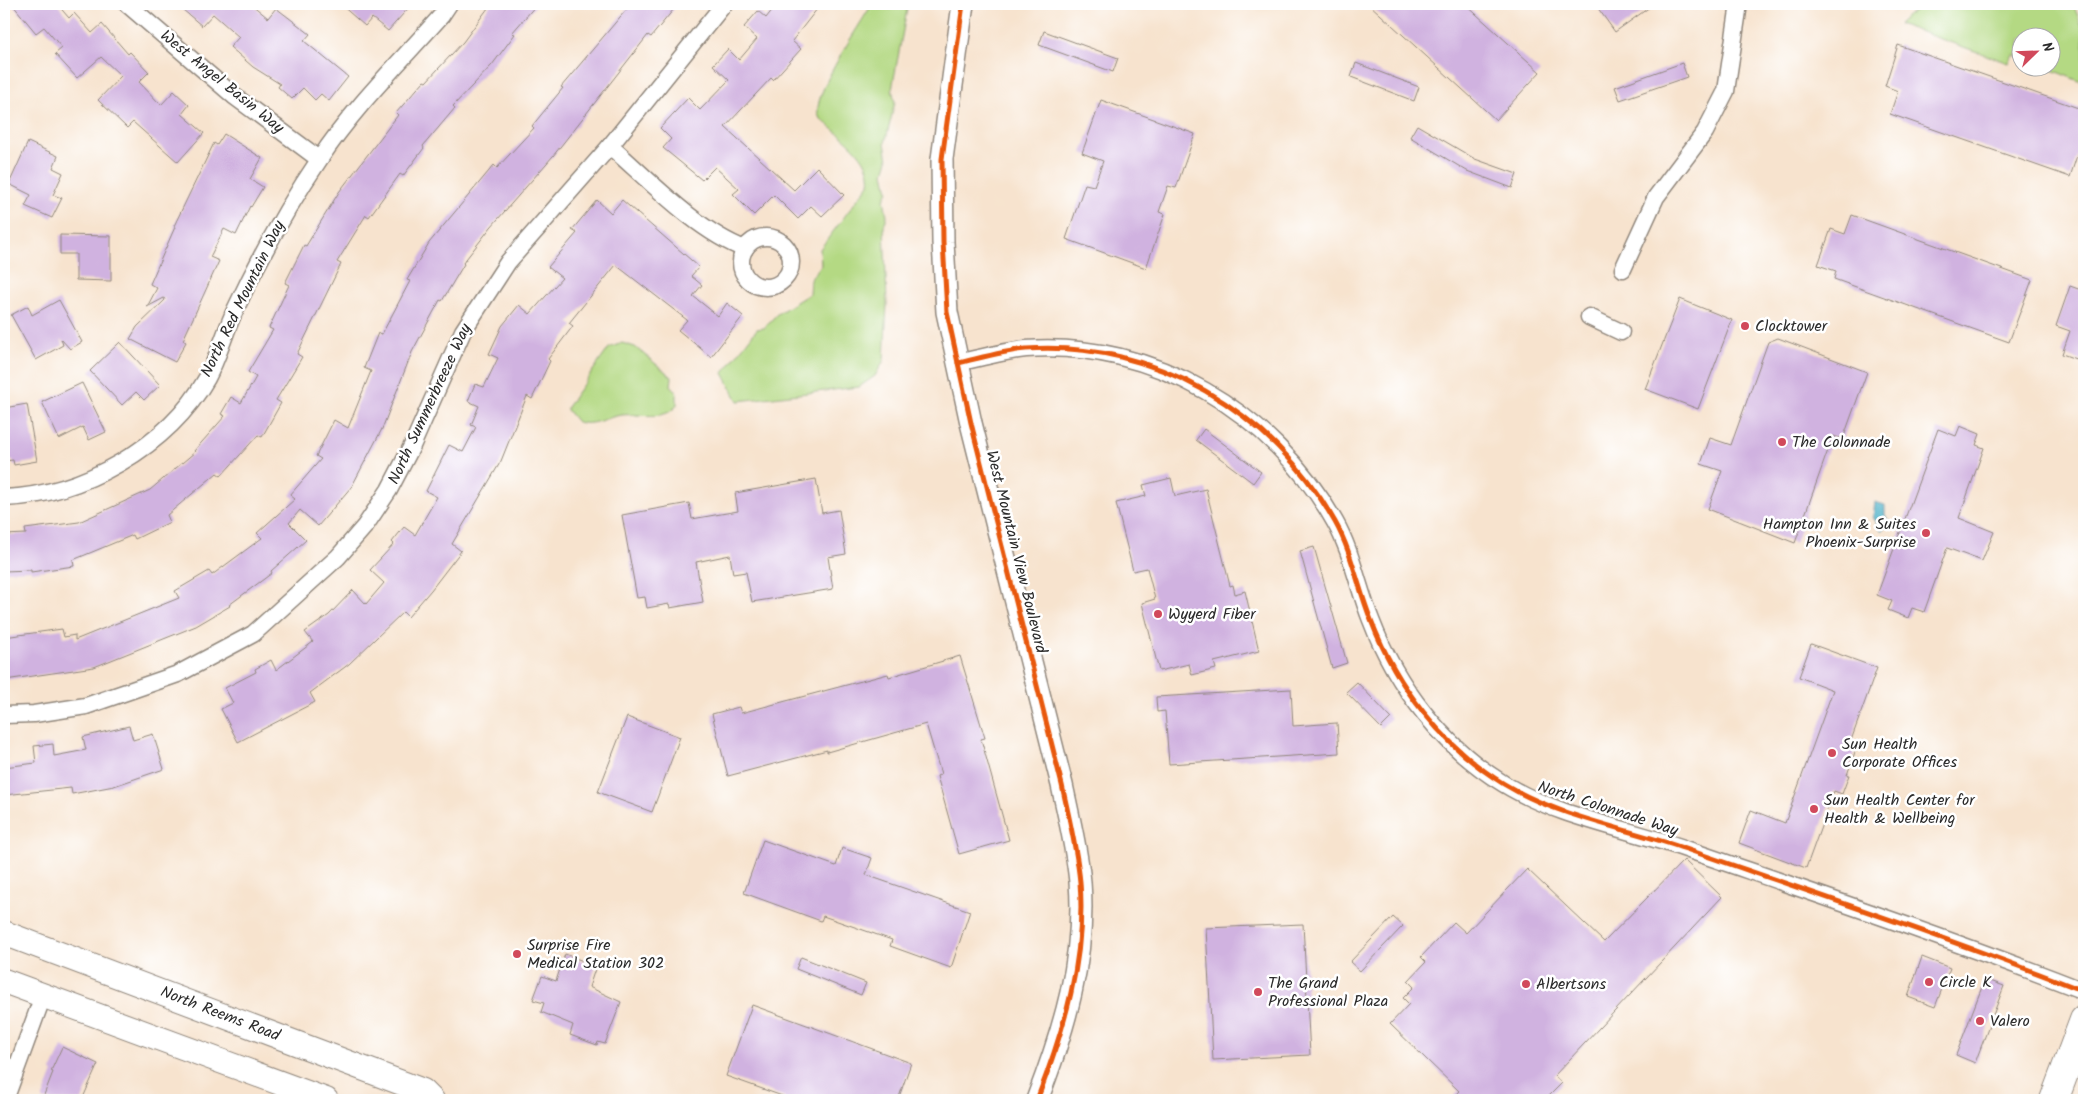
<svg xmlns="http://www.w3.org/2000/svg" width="2088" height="1104" viewBox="0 0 2088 1104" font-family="Kalam,sans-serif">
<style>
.green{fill:#b4d983;stroke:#708257}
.water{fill:#47aec6;stroke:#396c78}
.building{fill:#d0b2e0}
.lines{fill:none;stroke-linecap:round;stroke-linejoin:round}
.minor-casing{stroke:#91877c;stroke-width:19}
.tertiary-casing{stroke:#91877c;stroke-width:24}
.secondary-casing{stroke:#91877c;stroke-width:26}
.trunk-casing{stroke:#91877c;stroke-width:30}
.minor{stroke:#fff;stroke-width:16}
.tertiary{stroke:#fff;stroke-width:21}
.secondary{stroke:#fff;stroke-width:24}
.trunk{stroke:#fff;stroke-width:28}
.cycleway-casing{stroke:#fff;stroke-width:8}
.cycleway{stroke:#e8590c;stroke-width:5}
.poi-dot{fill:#d1495b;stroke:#fff;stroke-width:2}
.labels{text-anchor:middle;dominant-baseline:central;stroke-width:5;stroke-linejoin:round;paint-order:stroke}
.street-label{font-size:16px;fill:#2b2b2b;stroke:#fff}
.poi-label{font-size:16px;fill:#2b2b2b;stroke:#fff;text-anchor:start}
</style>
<rect width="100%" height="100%" fill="#fff"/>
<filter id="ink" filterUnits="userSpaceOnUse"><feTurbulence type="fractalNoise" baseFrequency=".02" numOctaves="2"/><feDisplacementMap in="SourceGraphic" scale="10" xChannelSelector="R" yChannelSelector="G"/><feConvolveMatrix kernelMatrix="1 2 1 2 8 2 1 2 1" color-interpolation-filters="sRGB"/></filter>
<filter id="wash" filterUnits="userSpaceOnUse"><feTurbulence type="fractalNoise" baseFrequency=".0096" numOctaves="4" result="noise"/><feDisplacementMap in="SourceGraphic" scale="20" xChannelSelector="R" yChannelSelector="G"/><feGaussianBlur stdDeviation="1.12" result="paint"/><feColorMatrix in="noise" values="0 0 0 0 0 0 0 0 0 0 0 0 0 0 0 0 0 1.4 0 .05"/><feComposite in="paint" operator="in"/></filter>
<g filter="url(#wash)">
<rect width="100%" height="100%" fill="#f7e3ce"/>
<g class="green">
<path d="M872,4h36l-16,85 3,13 -10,41 3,17 -4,13 4,18 -4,8 3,17 -3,10 3,78 -3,56 -9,16 -16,11 -121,14 -15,-28 34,-44 7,-1 13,-14 32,-20 1,-14 11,-15 -1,-16 49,-65c5,-28 -31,-49 -50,-67 -10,-20 42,-93 53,-113z"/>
<polygon points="1922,4 2073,4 2084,31 2084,83 2047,68 2050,68 2050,38 2020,38 2020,57 2013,54 2009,63 1898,24"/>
<path d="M622,343l13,4 37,30 -1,9 6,8v11c-12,17 -37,8 -55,10 -17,2 -28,12 -45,7l-10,-12v-3l42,-59z"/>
</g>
<polygon class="water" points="1875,502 1885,505 1885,515 1890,523 1882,531 1873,517"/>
<g id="blocks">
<g class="building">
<polygon points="12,4 57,4 69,18 74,13 92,33 102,24 128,54 130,52 149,72 139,82 161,105 174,91 189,105 182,114 204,133 178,162 133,122 127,128 98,100 121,76 101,57 77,78 55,54 62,48 44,27 36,33"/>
<polygon points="176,4 251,4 268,18 276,8 310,34 304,41 348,77 329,101 321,94 315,100 303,88 292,99 278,87 280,84 253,67 230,47 239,37 213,14 202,26"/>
<polygon points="340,4 412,4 388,31 372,18 365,26"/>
<polygon points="491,4 537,4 512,33 515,34 492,65 453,106 455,108 423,146 424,148 403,176 400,174 369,217 366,215 337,262 341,264 297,354 302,357 276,400 281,403 262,437 258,435 221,476 217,473 167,515 170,522 135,539 133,535 73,560 74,566 31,572 31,570 4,571 4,535 26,534 25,529 79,522 150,490 195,452 194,451 225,416 221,414 231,397 241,403 256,377 248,372 273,330 269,328 289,285 285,283 304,245 306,246 339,192 398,115 396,113 424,81 426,82 463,42"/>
<polygon points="631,4 678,4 651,37 648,35 553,156 491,227 463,263 464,264 442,301 440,300 412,352 382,429 352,486 318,526 300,510 289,523 306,540 271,571 272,573 229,605 230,606 196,626 94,667 5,680 4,637 62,629 64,637 75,635 75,640 179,598 175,591 209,571 212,575 262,538 257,533 295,499 290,495 321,459 316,456 334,420 348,428 371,371 364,368 378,333 382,334 410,281 407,280 429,243 494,165 497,168 534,128 532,126 563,88 561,87"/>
<polygon points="777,4 821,4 792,41 801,49 773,80 771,78 725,127 794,190 817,167 844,195 822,216 811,206 798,219 774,195 754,215 733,194 739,189 715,167 702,180 663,148 671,139 660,128 688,98 700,110 729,80 713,65 728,49 739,60 757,39 744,27 758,11 766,18"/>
<polygon points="1369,4 1465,4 1540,72 1496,120"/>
<polygon points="1595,4 1654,4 1615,32"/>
<polygon points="1044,31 1118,58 1113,72 1039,45"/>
<polygon points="1898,45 2084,110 2084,134 2070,177 1890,114 1898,91 1885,86"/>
<polygon points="1356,63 1419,87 1414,101 1351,77"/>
<polygon points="1682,63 1687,77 1620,100 1615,87"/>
<polygon points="1101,100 1195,134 1176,188 1168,186 1159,212 1165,214 1146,268 1066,239 1085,184 1094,186 1103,161 1082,153"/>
<polygon points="1417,125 1475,159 1517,174 1512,188 1467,171 1410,137"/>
<polygon points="224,134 262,158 250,179 263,187 251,207 250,206 236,235 224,229 210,257 219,261 183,340 186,342 175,362 130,339 137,327 165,300 164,298 147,307 157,288 150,284 175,227 174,226 214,143 217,145"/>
<polygon points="28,142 58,156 53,168 63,173 53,195 62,198 52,218 25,206 31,195 9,184"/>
<polygon points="597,200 611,213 622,200 699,267 691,276 702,285 693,296 718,316 727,303 743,316 711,357 678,330 687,320 616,265 569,323 573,326 548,359 550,361 532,399 527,396 501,461 452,544 461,551 431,590 408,617 403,612 349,664 310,693 315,702 238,742 221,709 233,703 225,688 256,672 255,669 271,660 276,670 313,642 305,632 329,615 353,590 366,604 384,583 370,570 394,544 392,542 404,527 415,535 437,497 426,491 449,445 463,452 476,427 471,425 479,406 468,401 475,384 484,387 498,358 489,354 502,326 519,305 530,314 562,278 548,267 577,233 572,230"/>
<polygon points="1852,215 2032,280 2009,342 1834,279 1836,271 1818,265 1831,229 1845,234"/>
<polygon points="60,235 111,236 111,281 76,280 76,254 60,254"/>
<polygon points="2070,286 2084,291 2084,362 2062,354 2070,331 2056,326"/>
<polygon points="1680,299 1732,320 1698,409 1645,389"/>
<polygon points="59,300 82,342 70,349 61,339 63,345 36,360 11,315 28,306 32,315"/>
<polygon points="1778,338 1867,372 1843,439 1833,436 1795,543 1708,509 1722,471 1701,464 1710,438 1731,445 1768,342"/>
<polygon points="120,342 160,385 144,400 136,392 122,405 90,371"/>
<polygon points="82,383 106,432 89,440 83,427 59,439 42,402"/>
<polygon points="27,404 37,461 14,465 13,460 4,461 4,408"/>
<polygon points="1960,426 1980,434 1976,445 1984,448 1959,518 1994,532 1982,561 1947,548 1924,612 1912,608 1908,618 1888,610 1892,601 1877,595 1938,429 1956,436"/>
<polygon points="1204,429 1261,472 1253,483 1196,440"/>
<polygon points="1171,478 1175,496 1206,489 1230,586 1233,585 1235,594 1245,591 1259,651 1214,662 1216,669 1192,675 1189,664 1159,671 1142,603 1155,599 1147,568 1133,571 1116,503 1146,496 1143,485"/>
<polygon points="816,479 822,513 839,510 846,554 828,557 833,589 752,602 746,572 733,574 730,555 696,562 703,602 670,608 669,604 647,608 645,597 637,598 622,515 689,503 692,519 738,511 735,493"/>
<polygon points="1314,547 1347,663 1332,668 1300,551"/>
<polygon points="1811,644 1877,668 1849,746 1856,749 1847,775 1849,775 1842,794 1834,791 1806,868 1739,843 1751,810 1785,823 1833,690 1799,677"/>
<polygon points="960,656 985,738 981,739 1009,840 959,854 937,776 941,774 926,724 827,752 827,750 728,776 712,714 739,707 741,713 888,674 889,677"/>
<polygon points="1357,682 1391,718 1381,728 1346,692"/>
<polygon points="1291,689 1293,726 1337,723 1339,753 1169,764 1165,711 1157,712 1156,697"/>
<polygon points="627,717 680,737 652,812 598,792"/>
<polygon points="129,726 133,740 153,734 164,769 114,786 72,794 71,788 4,795 4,767 36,763 34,746 53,744 54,756 86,750 83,737"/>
<polygon points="763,840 836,866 842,848 872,858 866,875 970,911 951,968 890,946 892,940 823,916 821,921 744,893"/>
<polygon points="1684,860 1722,897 1554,1076 1562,1083 1545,1100 1450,1100 1459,1091 1390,1024 1409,1004 1403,998 1414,987 1408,981 1426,962 1421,957 1454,922 1466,933 1527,869 1604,942"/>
<polygon points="1393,917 1403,926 1360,971 1350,962"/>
<polygon points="1303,924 1310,1055 1213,1060 1206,928"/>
<polygon points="565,954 596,966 589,987 621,1002 605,1044 598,1042 597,1045 570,1035 573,1025 541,1012 544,1003 533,1000 542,976 556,981"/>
<polygon points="801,957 866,983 861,995 796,969"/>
<polygon points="1922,957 1950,968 1935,1007 1908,997"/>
<polygon points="1985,979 2004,986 1975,1063 1956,1055"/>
<polygon points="752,1005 911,1063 898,1100 784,1100 785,1097 726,1076"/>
<polygon points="62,1047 98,1064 82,1100 42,1100 53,1072 51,1071"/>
</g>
</g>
</g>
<g filter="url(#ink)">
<use href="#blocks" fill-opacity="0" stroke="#91877c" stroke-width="1"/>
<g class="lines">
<defs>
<g id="minor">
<polyline points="127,4 234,96 319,159"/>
<path d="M610,146c39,34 87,85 135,103"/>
<circle cx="766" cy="262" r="25"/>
<polyline points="1623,269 1656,197 1705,132 1726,91 1739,4"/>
<polyline points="1589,317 1621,332"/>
<path d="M958,363c22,-5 45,-12 68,-14 128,-9 247,63 309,173 17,30 23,66 36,98 25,66 72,127 133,164 54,33 122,44 182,65 133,46 267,91 398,142"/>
<path d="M4,498c78,-3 164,-51 203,-120 12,-22 18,-47 29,-70 24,-51 51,-101 83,-148 34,-52 81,-98 122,-144l8,-12"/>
<polyline points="4,715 34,714 86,706 178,674 253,634 338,557 365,526 389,490 412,446 463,331 508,262 610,146 724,4"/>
<polyline points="5,1100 43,996"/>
</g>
<path id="tertiary" d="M963,4l-21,155 1,83 4,70 24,111 91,362c7,33 15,65 18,97 6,76 -16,148 -43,218"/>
<g id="secondary">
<polyline points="4,933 423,1091 432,1100"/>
<polyline points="4,981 326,1100"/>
</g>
<polyline id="trunk" points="2054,1100 2084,1020"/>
</defs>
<use href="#minor" class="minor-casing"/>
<use href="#tertiary" class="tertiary-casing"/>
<use href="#secondary" class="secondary-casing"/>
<use href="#trunk" class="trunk-casing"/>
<use href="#minor" class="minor"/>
<use href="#tertiary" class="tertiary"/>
<use href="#secondary" class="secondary"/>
<use href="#trunk" class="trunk"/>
<defs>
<g id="cycleway">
<path d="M963,4l-21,155 1,83 4,70 24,111 91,362c7,33 15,65 18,97 6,76 -16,148 -43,218"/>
<path d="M958,363c22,-5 45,-12 68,-14 128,-9 247,63 309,173 17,30 23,66 36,98 25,66 72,127 133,164 54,33 122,44 182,65 133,46 267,91 398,142"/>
</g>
</defs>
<use href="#cycleway" class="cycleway-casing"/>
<use href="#cycleway" class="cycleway"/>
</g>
</g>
<g class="poi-dot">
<circle cx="1745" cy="326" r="5"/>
<circle cx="1782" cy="442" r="5"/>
<circle cx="1926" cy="533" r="5"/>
<circle cx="1158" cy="614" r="5"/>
<circle cx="1832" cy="753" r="5"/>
<circle cx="1814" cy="809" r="5"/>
<circle cx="517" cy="954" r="5"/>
<circle cx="1929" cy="982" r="5"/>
<circle cx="1526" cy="984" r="5"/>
<circle cx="1258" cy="992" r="5"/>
<circle cx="1980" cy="1021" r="5"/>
</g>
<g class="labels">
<g class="street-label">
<text transform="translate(222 82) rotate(39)">West Angel Basin Way</text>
<text transform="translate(243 299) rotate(-64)">North Red Mountain Way</text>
<text transform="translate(430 404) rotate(-65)">North Summerbreeze Way</text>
<text transform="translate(1016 552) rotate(76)">West Mountain View Boulevard</text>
<text transform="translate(1608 809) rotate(18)">North Colonnade Way</text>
<text transform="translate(220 1014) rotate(21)">North Reems Road</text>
</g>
<g class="poi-label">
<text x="1755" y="326">Clocktower</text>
<text x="1792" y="442">The Colonnade</text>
<text x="1916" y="524" text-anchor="end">Hampton Inn &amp; Suites<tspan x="1916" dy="18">Phoenix-Surprise</tspan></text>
<text x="1168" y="614">Wyyerd Fiber</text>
<text x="1842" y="744">Sun Health<tspan x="1842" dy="18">Corporate Offices</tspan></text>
<text x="1824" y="800">Sun Health Center for<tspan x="1824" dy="18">Health &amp; Wellbeing</tspan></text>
<text x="527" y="945">Surprise Fire<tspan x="527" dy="18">Medical Station 302</tspan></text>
<text x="1939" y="982">Circle K</text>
<text x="1268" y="983">The Grand<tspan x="1268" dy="18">Professional Plaza</tspan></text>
<text x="1536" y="984">Albertsons</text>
<text x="1990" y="1021">Valero</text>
</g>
</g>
<rect width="2088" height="1104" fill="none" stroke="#fff" stroke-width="20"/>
<g transform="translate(2036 52) rotate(67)"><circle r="24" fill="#ffffff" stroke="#aaaaaa"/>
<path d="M0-4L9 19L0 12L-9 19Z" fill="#d1495b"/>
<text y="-8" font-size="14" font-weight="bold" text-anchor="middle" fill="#2b2b2b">N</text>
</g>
</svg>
